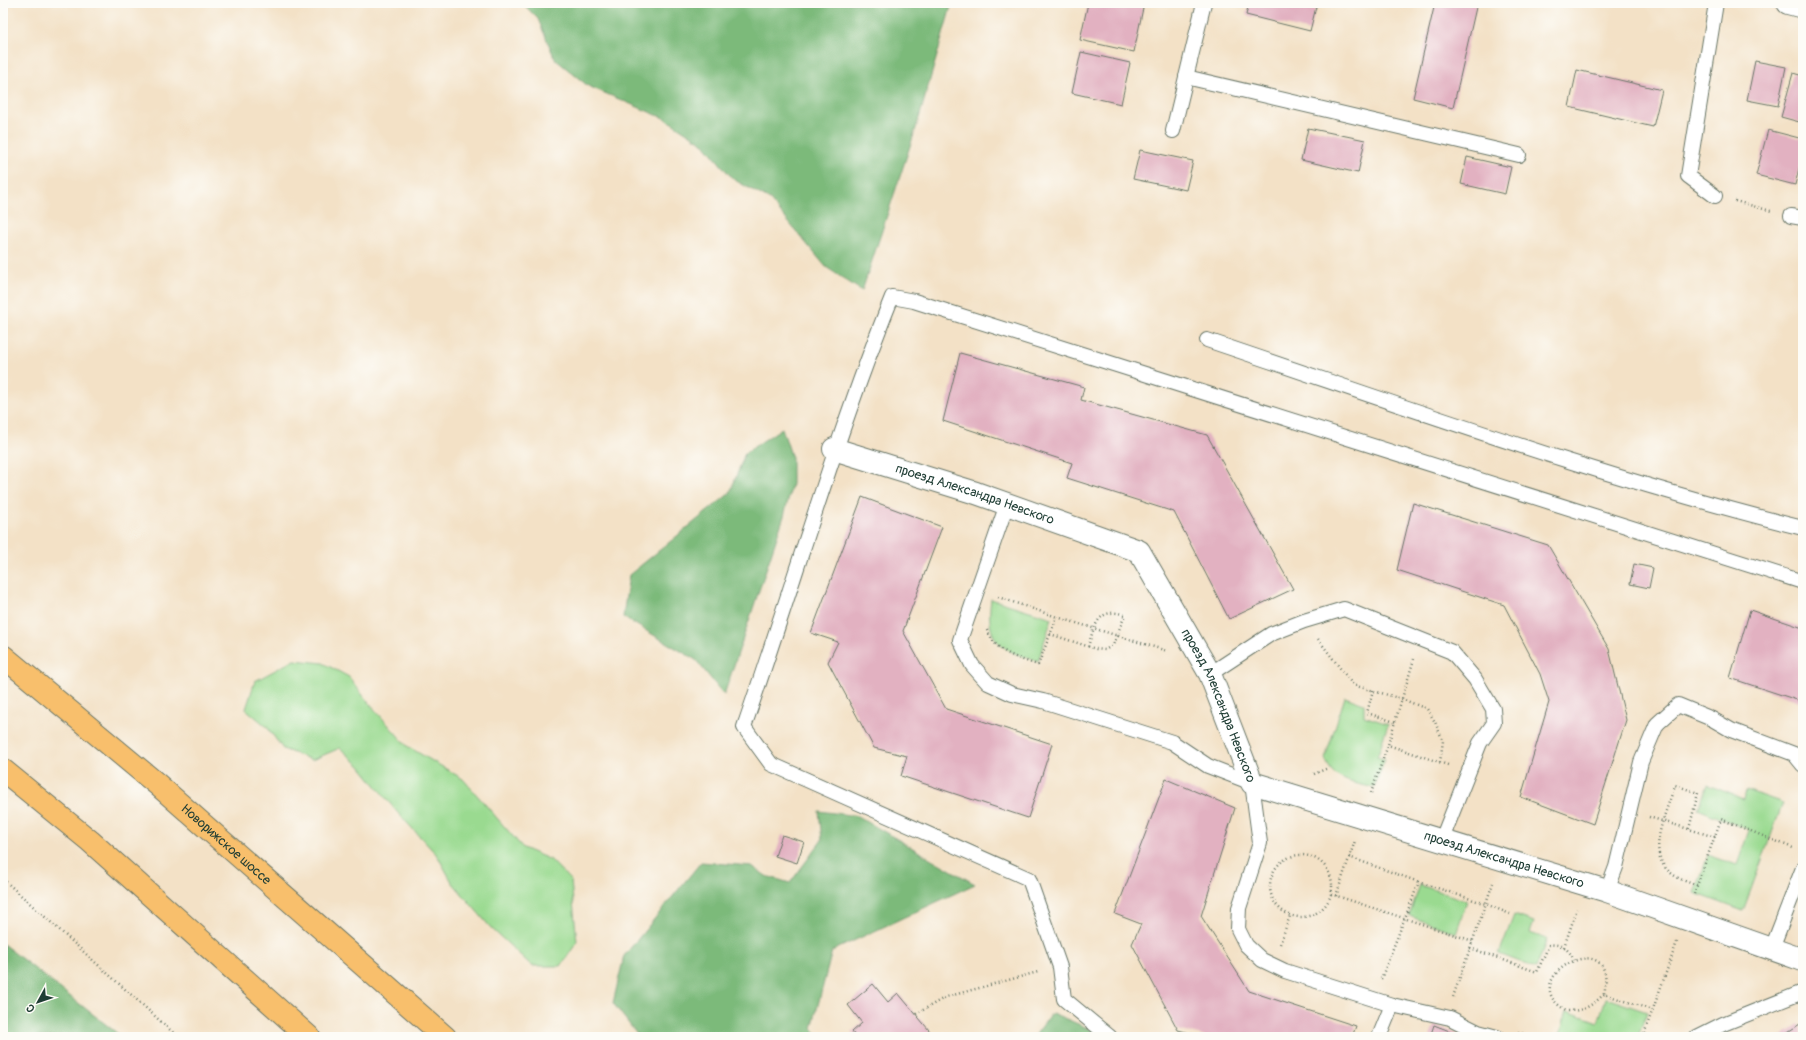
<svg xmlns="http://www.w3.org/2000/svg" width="1806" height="1040" viewBox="0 0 1806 1040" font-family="Pangolin,sans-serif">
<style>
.green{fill:#9ada90;stroke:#5c8c62}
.forest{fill:#7bba7a;stroke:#4d7c57}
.building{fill:#e2b1c1}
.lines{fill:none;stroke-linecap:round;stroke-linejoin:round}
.service-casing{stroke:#697667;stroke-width:16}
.minor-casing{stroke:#697667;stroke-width:24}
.tertiary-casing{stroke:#697667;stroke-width:24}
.motorway-casing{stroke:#697667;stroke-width:24}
.path{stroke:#697667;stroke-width:2.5;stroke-dasharray:1 3;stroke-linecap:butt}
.service{stroke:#fff;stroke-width:14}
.minor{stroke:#fff;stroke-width:22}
.tertiary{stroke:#fff;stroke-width:22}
.motorway{stroke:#f8bf6c;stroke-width:22}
.labels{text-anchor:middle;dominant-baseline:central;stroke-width:3;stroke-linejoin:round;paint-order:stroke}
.street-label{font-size:13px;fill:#1f3d34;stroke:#fdfcf7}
</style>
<rect width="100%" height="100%" fill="#fdfcf7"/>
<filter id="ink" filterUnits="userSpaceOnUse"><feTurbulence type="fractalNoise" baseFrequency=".025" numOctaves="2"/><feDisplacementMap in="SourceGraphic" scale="8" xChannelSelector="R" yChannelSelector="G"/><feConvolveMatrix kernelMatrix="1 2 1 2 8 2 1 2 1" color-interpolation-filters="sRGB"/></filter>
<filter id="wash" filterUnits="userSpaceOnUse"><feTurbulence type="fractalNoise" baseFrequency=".012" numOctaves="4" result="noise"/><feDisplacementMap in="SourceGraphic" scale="16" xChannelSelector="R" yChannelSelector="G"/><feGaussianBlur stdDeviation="0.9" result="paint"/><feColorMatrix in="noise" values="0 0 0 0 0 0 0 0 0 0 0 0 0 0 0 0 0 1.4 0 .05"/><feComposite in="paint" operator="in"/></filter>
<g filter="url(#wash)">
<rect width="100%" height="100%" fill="#f3e1c6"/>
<g class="green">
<path d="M991,599l61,19 -14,43c-39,-11 -53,-20 -47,-62z"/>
<polygon points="294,660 323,663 349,677 368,702 407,746 463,779 523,848 551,860 571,881 577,942 561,966 532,966 491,928 452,882 437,855 397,812 360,766 340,748 312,760 283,749 267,727 246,709 255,681"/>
<path d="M1345,697l19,7v12l24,8 -11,33 8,2 -11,29c-22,-6 -41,-6 -49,-30z"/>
<polygon points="1708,785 1744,799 1746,790 1783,803 1743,911 1695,893 1708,855 1737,865 1749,830 1698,809"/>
<polygon points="1420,885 1467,901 1456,933 1409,916"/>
<polygon points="1514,915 1534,922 1530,933 1547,939 1536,968 1499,954"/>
<polygon points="1606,998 1647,1012 1638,1037 1559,1037 1567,1011 1598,1022"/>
</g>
<g class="forest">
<polygon points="522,3 952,3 917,125 862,291 826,267 770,200 733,179 704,144 666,119 588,86 555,59 538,19"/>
<polygon points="782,428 792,458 792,484 784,516 724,695 696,660 623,617 629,575 730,493 745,453"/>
<polygon points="819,811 857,816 975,884 832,951 812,1028 819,1037 639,1037 613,1003 624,956 701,862 752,866 766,876 790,883 822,840"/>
<polygon points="3,944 122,1037 3,1037"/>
<polygon points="1052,1013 1109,1037 1034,1037"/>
</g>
<g id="blocks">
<g class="building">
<polygon points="1088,3 1144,3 1134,52 1080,40"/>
<polygon points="1249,3 1317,3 1310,31 1246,15"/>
<polygon points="1435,3 1477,3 1453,108 1413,98"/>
<polygon points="1081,52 1130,63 1121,104 1072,93"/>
<polygon points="1755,61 1786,67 1778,106 1747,100"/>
<polygon points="1577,70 1662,90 1653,127 1569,107"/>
<polygon points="1793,73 1803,76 1803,123 1781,117"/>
<polygon points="1308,128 1365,140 1358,173 1301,160"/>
<polygon points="1768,130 1803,139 1803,152 1795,185 1756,175"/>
<polygon points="1140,150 1193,161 1186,190 1133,179"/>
<polygon points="1467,157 1511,167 1505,194 1461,184"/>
<polygon points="960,353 1084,387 1081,400 1207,435 1293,589 1229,619 1174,512 1067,478 1072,463 943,421"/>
<polygon points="862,497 942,527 903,631 946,709 1052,744 1028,818 901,776 907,756 874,748 828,662 838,642 811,633"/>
<polygon points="1413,503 1548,545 1609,649 1626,720 1593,824 1521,797 1549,702 1540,674 1504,605 1397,570"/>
<polygon points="1634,564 1653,568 1649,588 1630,584"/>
<polygon points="1750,610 1803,628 1803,702 1730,678"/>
<polygon points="1166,779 1235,808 1201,916 1249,991 1356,1026 1352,1037 1206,1037 1178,1030 1132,944 1141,924 1115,914"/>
<polygon points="782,835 804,842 797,863 775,856"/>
<polygon points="873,984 888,1002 898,993 934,1036 856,1037 852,1032 862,1023 848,1005"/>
<polygon points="1800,1024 1803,1029 1803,1037 1780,1037"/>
<polygon points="1434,1025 1465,1037 1430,1037"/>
</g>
</g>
</g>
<g filter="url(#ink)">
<use href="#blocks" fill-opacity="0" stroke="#697667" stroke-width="1"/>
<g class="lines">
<defs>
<g id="service">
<polyline points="1186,77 1519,155"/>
<polyline points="1173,131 1204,3"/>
<polyline points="1715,196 1688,176 1716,3"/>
<polyline points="1791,216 1803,218"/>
<path d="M1207,340c197,66 394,138 596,188"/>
<polyline points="1007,504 960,640 972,665 988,683 1012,694 1043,701 1172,742 1208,766 1252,783 1260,843 1239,908 1238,929 1246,945 1262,960 1285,971 1392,1005 1450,1018 1478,1032 1497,1037"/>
<polyline points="1210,674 1271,634 1304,621 1344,609 1452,652 1475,679 1493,709 1494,723 1480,743 1442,839"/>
<polyline points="1607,891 1616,867 1641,762 1657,724 1678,705 1712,719 1731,730 1794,754 1803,765"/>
<polyline points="1772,948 1803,868"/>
<path d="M1110,1037l-46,-38 -4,-32 -31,-88 -258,-115 -27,-37c50,-143 91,-289 148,-430l22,4 889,281"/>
<polyline points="1379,1037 1392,1005"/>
<polyline points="1697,1037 1723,1024 1803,992"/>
</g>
<g id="minor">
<path id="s1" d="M834,449l142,44 163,58 71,123 42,109 355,108 196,69"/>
</g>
<polyline id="tertiary" points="1788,3 1803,7"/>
<g id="motorway">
<path id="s2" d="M3,656l154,128 288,253"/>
<polyline points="3,770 90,841 309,1037"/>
</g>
</defs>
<use href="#service" class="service-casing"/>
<use href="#minor" class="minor-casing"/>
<use href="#tertiary" class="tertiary-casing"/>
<use href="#motorway" class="motorway-casing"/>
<g class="path">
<polyline points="1735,201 1771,211"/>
<polyline points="998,597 1057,617"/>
<path d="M987,630c8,22 30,28 51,35l19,-48 110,34"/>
<path d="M1050,634l46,15 9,1 8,-5 12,-30c-26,-9 -31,11 -37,32"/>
<polyline points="1318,639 1353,685 1402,699 1427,709 1435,722 1443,741 1440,762"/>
<polyline points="1414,659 1388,745 1448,765"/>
<polyline points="1373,690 1367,713 1395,722"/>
<polyline points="1314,774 1328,768"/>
<polyline points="1371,793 1388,745"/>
<polyline points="1649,817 1715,837"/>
<path d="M1689,829l9,-36 -23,-8c-14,43 -38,84 22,100"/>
<circle cx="1301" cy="886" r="31"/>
<polyline points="1349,857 1419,882"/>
<polyline points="3,879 178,1037"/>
<polyline points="1331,894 1473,941"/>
<polyline points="1694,894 1721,819 1793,848"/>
<polyline points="1336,896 1355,841"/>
<polyline points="1280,944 1290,916"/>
<polyline points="1564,947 1577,909"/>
<path d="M1470,948l67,24 12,-27c12,-2 20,4 25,15"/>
<polyline points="1381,979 1419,882 1486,904 1510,914"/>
<path d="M1604,994c-11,11 -20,17 -36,17 -61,-30 52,-92 36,-17l48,16"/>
<polyline points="1453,997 1493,883"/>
<polyline points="916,1014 946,997 1038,972"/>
<polyline points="1518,1032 1532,1037"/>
<polyline points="1643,1037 1677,942"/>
</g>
<use href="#service" class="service"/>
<use href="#minor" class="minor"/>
<use href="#tertiary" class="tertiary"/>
<use href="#motorway" class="motorway"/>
</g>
</g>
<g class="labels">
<g class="street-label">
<text stroke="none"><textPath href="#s1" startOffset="148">проезд Александра Невского</textPath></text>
<text stroke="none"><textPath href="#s1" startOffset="496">проезд Александра Невского</textPath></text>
<text stroke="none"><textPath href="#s2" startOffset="292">Новорижское шоссе</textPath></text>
<text stroke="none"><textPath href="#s1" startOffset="844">проезд Александра Невского</textPath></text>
</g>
</g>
<rect width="1806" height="1040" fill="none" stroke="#fdfcf7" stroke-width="16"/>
<g transform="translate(38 1002) rotate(230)" stroke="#fdfcf7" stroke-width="3" paint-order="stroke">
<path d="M0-3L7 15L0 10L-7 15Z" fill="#1f3d34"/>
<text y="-6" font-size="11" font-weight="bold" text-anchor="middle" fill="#1f3d34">С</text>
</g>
</svg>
